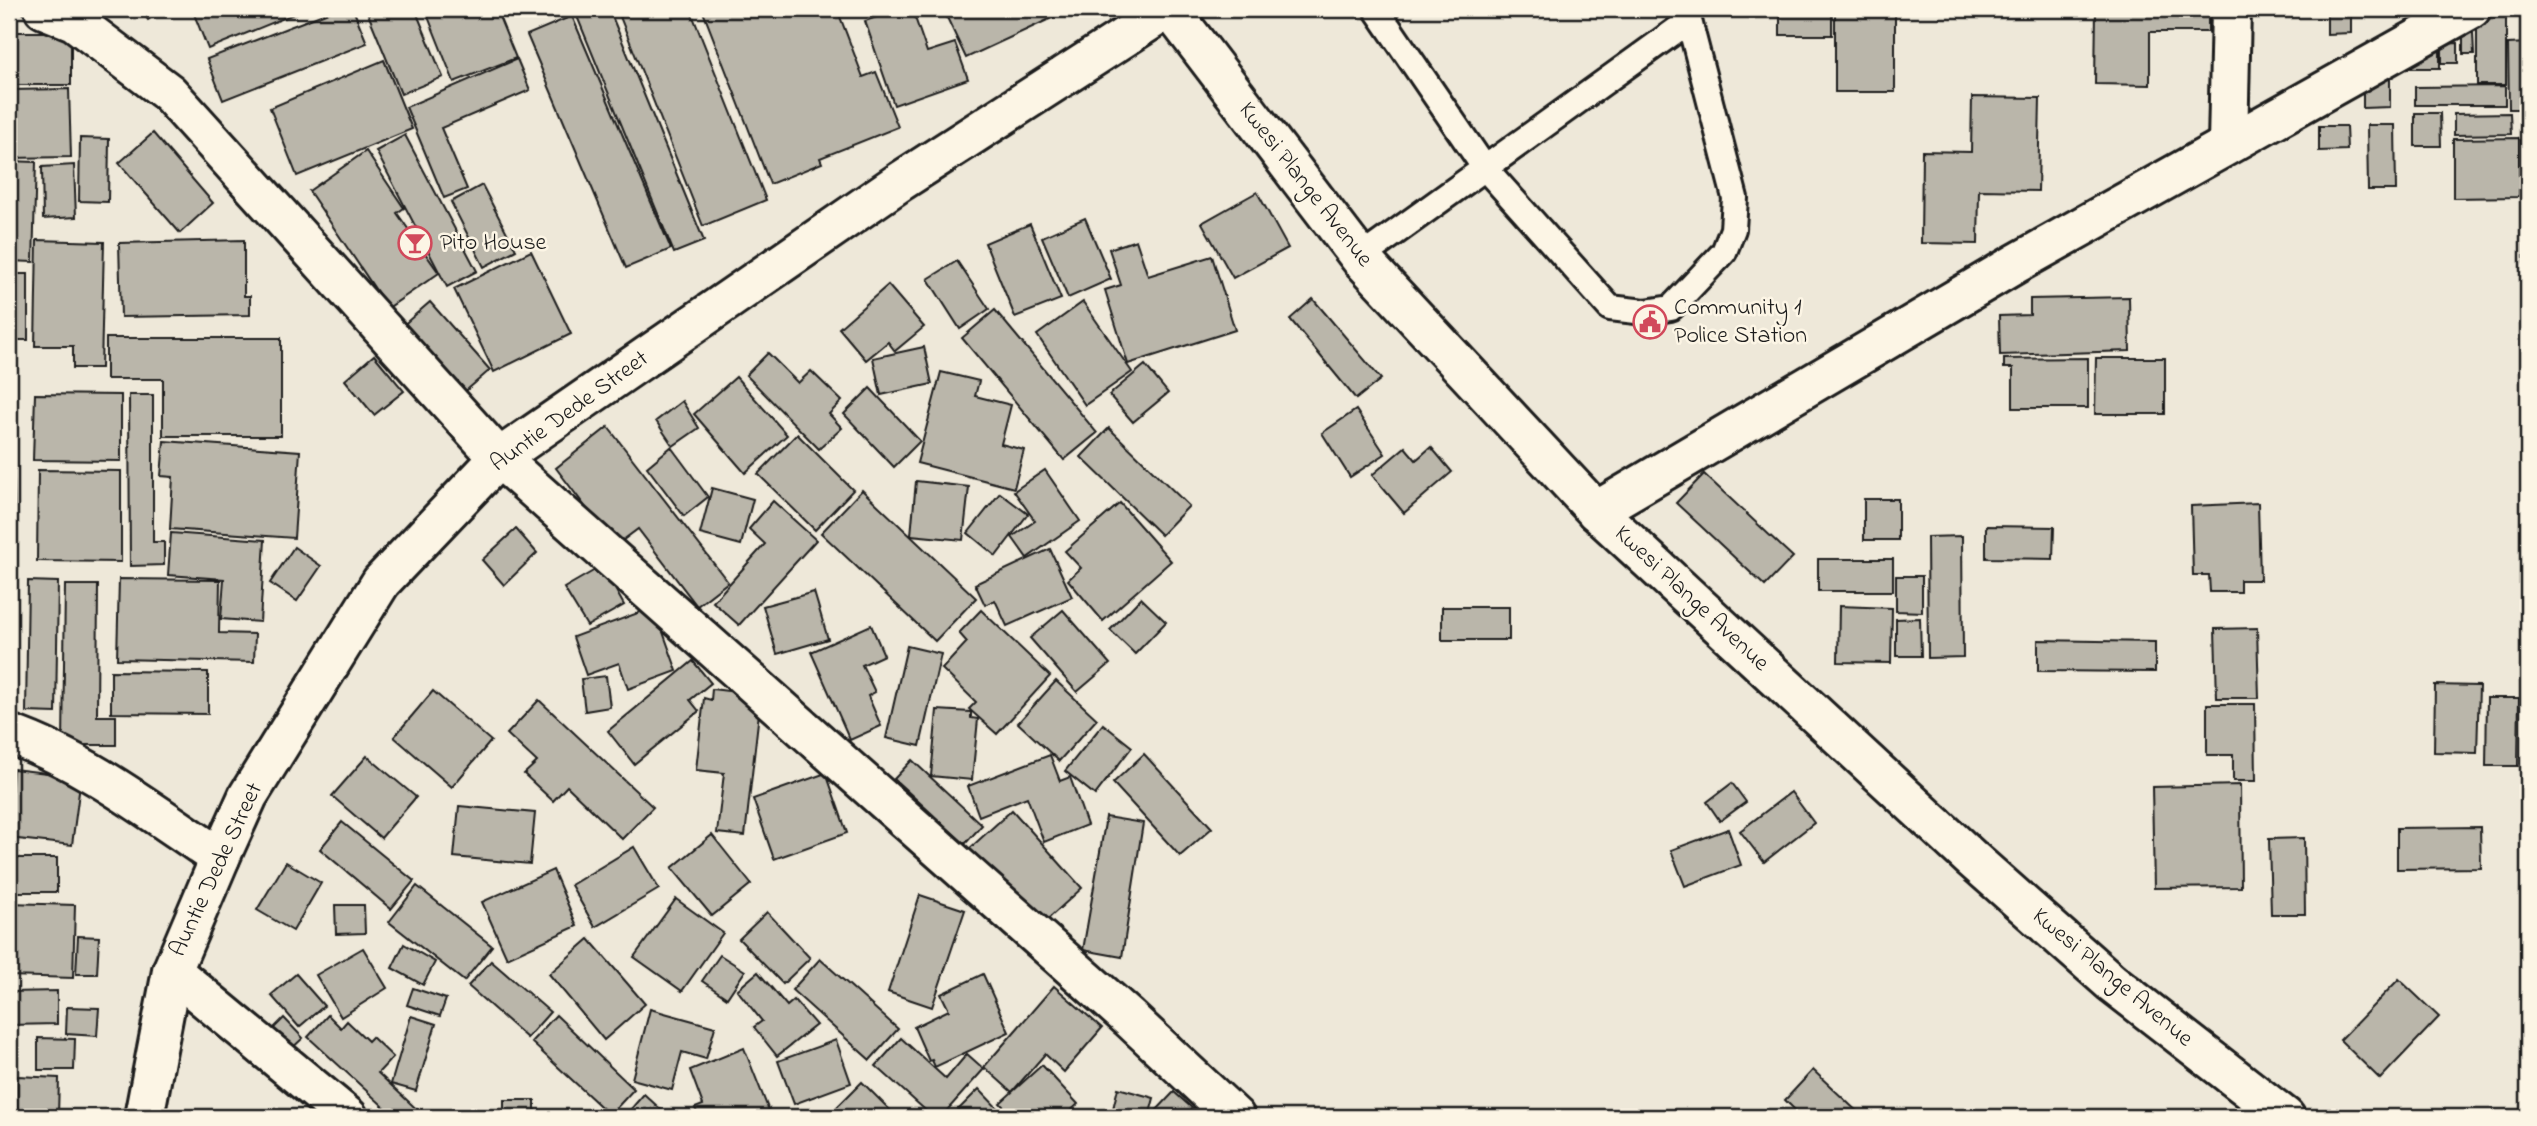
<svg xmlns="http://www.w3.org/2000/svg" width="2537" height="1126" viewBox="0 0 2537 1126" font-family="'Indie Flower',sans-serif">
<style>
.building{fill:#bab6aa;stroke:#1c1c1c;stroke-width:2}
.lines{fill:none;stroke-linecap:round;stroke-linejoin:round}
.service-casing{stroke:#1c1c1c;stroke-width:30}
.minor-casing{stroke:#1c1c1c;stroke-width:44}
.tertiary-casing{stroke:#1c1c1c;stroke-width:44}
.service{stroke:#fcf5e5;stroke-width:24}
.minor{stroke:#fcf5e5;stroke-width:38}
.tertiary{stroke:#fcf5e5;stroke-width:38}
.labels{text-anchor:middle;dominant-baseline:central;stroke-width:5;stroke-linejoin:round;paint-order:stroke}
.street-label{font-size:24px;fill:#1c1c1c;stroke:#fcf5e5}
.poi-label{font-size:24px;fill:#1c1c1c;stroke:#fcf5e5;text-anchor:start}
</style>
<rect width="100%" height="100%" fill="#eee8d9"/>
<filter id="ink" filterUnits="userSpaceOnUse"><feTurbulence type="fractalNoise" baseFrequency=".0143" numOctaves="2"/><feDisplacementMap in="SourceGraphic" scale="14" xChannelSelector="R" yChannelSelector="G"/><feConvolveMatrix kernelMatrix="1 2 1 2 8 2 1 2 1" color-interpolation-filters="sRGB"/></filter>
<g filter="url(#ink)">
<g class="building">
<polygon points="140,9 165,9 148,20"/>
<polygon points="192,9 306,9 208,49"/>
<polygon points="336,9 353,9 367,43 223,100 207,59"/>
<polygon points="366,9 415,9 443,77 401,94"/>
<polygon points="425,9 496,9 516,58 454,82"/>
<polygon points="574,9 609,9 704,241 674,253"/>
<polygon points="617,9 690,9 766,200 703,226"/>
<polygon points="702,9 822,9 823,13 837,9 863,77 876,72 898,127 820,158 822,163 770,184"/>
<polygon points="900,9 912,9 927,52 955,43 968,79 894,105 865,21"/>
<polygon points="943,9 1050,9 1054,17 966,58"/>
<rect x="1780" y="9" width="52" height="26"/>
<rect x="1835" y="9" width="60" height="83"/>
<polygon points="2096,9 2208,9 2208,32 2150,32 2150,85 2095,84"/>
<polygon points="2327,11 2351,11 2351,33 2327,34"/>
<polygon points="572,16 671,249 626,268 527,35"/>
<rect x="2477" y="17" width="29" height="68"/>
<rect x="9" y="32" width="62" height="53"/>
<polygon points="2463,33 2473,33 2474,54 2463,54"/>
<polygon points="2458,43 2458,63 2442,63 2442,44"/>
<polygon points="2528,43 2528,109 2509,109 2508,44"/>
<polygon points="2440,45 2440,68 2412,68 2412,46"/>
<polygon points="517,59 530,90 441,128 467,189 444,198 406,107"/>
<polygon points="384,60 412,129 297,176 270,108"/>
<polygon points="2363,72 2390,72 2390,107 2363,108"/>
<polygon points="2505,86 2505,105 2415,105 2415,87"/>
<polygon points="69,89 71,157 9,158 9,90"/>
<polygon points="1972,97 2040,98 2038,191 1979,190 1978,244 1921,243 1922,151 1971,152"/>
<polygon points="2415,113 2440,113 2441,146 2415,146"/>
<polygon points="2510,113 2511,134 2454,135 2454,114"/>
<polygon points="2523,113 2528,113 2528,262 2524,263"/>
<polygon points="2367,125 2395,125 2396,190 2368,190"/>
<polygon points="2319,126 2346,126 2347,150 2319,151"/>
<polygon points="153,133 213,203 180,233 119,163"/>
<polygon points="405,135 477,271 447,287 376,151"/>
<polygon points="80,138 109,139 108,202 79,201"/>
<polygon points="2519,138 2519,197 2453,198 2453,139"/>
<polygon points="366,151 404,208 397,213 439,273 388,308 309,191"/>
<polygon points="9,161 36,162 33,262 10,261"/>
<polygon points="74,165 76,217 43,219 42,167"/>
<polygon points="482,185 516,250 484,267 451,202"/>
<polygon points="1257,192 1288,248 1233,278 1202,223"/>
<polygon points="1085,218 1111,279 1068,298 1042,237"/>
<polygon points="1030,224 1061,299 1015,317 985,243"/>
<polygon points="37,240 104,242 101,368 73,368 73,346 35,346"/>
<polygon points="244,240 244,296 250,296 250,315 121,317 119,243"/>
<polygon points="1136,240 1148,276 1212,256 1235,330 1128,364 1105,290 1121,285 1109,249"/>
<polygon points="531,251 571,334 494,372 454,289"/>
<polygon points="957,261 989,309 960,329 928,279"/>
<polygon points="9,274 28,274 28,340 12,340 12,392 9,392"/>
<polygon points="888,285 924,327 895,351 888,342 866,360 839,328"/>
<polygon points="2129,297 2130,351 2000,355 1999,316 2030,315 2030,299"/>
<polygon points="1313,299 1381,379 1356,399 1290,319"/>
<polygon points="430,302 490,370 461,395 401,327"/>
<polygon points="1083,302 1132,372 1085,405 1037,335"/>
<polygon points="995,310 1097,433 1064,460 962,338"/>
<polygon points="106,338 281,338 281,436 163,436 163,379 106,379"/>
<polygon points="924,347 932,384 881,395 873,358"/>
<polygon points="768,353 798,383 811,371 842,401 829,414 842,428 819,449 746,375"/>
<polygon points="374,355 404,391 374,415 345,380"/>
<polygon points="2088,358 2088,408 2013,408 2013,368 2004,368 2004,359"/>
<polygon points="2096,358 2165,358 2165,414 2095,414"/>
<polygon points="1145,365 1168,393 1133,422 1109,395"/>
<polygon points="941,372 979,381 975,396 1011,405 1001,444 1024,450 1014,488 917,463"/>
<polygon points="736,377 787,435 745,473 694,414"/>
<polygon points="870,388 920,441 894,467 844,414"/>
<polygon points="35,394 121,395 121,461 33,460"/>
<polygon points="129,395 153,395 153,542 164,542 164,565 130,566"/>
<polygon points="682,401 699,428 673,446 656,421"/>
<polygon points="1356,410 1385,454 1350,477 1322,433"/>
<polygon points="608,427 728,582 697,606 638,529 615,546 556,468"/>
<polygon points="1109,428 1189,506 1161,535 1081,457"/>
<polygon points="13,434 15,523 9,523 9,435"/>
<polygon points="797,434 853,490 815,530 758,474"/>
<polygon points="164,441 300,451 294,538 170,529 173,477 161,476"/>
<polygon points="671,447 708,497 684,516 647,467"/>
<polygon points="1405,447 1416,460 1431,447 1452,472 1404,513 1372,475"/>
<polygon points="38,470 121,471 121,562 37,561"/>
<polygon points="1045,470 1080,521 1027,558 1012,537 1035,521 1014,491"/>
<polygon points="1704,474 1793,557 1765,586 1676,503"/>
<polygon points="916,481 969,487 963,540 911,535"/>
<polygon points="712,488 753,499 741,545 700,534"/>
<polygon points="862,490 976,598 935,641 821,533"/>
<polygon points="1000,493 1028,514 996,556 968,533"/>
<rect x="1864" y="499" width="34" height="41"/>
<polygon points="773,501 816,540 739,625 713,602 765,544 749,529"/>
<polygon points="1120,503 1171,561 1103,621 1068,580 1081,568 1065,551"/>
<polygon points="2258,503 2260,580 2240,580 2240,592 2210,592 2209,575 2193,575 2191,506"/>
<polygon points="1986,526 2054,527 2053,559 1986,558"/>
<polygon points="516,529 537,553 504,585 482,560"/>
<polygon points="171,533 265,540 260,622 221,619 224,579 168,575"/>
<polygon points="1962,536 1963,657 1928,658 1927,537"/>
<polygon points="294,547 321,566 297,601 270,583"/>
<polygon points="1050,549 1072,597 1007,626 995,600 985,605 975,584"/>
<rect x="1818" y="559" width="75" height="32"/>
<polygon points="602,566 624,605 587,626 564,588"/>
<polygon points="1896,576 1922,576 1922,612 1896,611"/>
<polygon points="119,579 220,580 219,633 255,634 254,662 117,659"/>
<polygon points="28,581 58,582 56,713 26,712"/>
<polygon points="65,585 98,585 97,716 116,716 116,745 63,745"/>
<polygon points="814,592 828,639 777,654 763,606"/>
<polygon points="1141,598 1166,622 1135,654 1110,630"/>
<polygon points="1839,606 1892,608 1891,663 1838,662"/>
<polygon points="654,607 677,671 628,689 619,663 586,675 573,637"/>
<rect x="1442" y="607" width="67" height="33"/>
<polygon points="981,610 1050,676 997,734 969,709 976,702 942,669 967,642 959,633"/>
<polygon points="1063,610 1110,664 1077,692 1030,638"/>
<polygon points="1920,618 1921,656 1896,656 1896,619"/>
<polygon points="871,625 884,655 862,665 875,692 868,696 881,726 850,740 811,652"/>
<polygon points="2257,628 2259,698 2217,698 2215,629"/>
<polygon points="2038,640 2155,642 2155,672 2038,671"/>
<polygon points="907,646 941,654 920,746 886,738"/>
<polygon points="693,661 711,683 690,700 699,711 634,764 608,731"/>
<polygon points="111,671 208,672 208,714 111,713"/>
<polygon points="606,676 610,707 585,711 581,679"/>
<polygon points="1056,681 1097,719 1059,761 1018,723"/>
<polygon points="2435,685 2479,686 2477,753 2434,752"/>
<polygon points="712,689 761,695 745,836 717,833 724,773 696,770 704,698 711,700"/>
<polygon points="433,691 491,741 452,787 394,737"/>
<polygon points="2487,698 2519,698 2518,766 2486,766"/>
<polygon points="539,700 653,807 622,839 567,786 553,801 524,774 537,762 507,734"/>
<polygon points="2207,704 2255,704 2256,781 2233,781 2233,755 2207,755"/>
<polygon points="937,710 971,712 971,718 978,719 972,780 931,776"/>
<polygon points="1103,724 1132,747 1095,795 1065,771"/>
<polygon points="1144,754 1212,828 1180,856 1113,783"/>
<polygon points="1050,755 1060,781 1070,777 1087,825 1044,842 1027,797 979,816 968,786"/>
<polygon points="367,756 416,797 381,838 332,796"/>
<polygon points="912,760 982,825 965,844 894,779"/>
<polygon points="13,769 81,777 72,845 9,838"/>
<polygon points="826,773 847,833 774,859 753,799"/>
<polygon points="1732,783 1746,802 1720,821 1707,802"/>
<polygon points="2240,785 2241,887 2154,888 2152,787"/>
<polygon points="1791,792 1814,823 1764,862 1740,831"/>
<polygon points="459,806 535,813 530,864 454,857"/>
<polygon points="1012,810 1082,888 1038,928 969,849"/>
<polygon points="1106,817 1143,823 1122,957 1083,950"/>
<polygon points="342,822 414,881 391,909 320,849"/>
<polygon points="2480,827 2481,868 2397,869 2397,828"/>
<polygon points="1728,829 1741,865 1685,886 1671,850"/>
<polygon points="712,835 751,884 712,916 672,868"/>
<polygon points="2304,838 2305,914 2271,914 2269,839"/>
<polygon points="634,847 659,889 595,927 571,885"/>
<rect x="9" y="858" width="48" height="34"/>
<polygon points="286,862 321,883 293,931 257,910"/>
<polygon points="553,870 577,926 507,958 482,902"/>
<polygon points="417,886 492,946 464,981 389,922"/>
<polygon points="920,895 965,910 932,1007 888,992"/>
<polygon points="676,899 723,933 682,991 634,957"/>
<polygon points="9,903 75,905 73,978 9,976"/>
<polygon points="335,905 364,905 365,933 336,934"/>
<polygon points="767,912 810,958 783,984 739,939"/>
<polygon points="78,936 99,937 97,974 76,974"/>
<polygon points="589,939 645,1004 604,1040 549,974"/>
<polygon points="404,944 435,962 423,985 392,968"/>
<polygon points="363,948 387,988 341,1017 316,975"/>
<polygon points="720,955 745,971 727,998 702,981"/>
<polygon points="820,959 898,1029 870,1060 792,990"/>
<polygon points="491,961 550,1012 527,1038 468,986"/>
<polygon points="758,972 787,1006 794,1000 816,1025 777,1056 754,1027 762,1021 737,990"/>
<polygon points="296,974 324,1006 299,1027 271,995"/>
<polygon points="983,974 1009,1032 935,1067 932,1060 929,1061 914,1027 949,1010 941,994"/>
<polygon points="2399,979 2439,1017 2380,1079 2340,1040"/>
<polygon points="1054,986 1102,1028 1064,1072 1045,1054 1012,1092 984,1067"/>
<polygon points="413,988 446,999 440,1016 407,1005"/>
<polygon points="57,991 57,1024 9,1025 9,992"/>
<polygon points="67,1007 99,1008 97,1036 66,1034"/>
<polygon points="650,1009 715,1027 706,1059 682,1052 672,1090 632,1079"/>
<polygon points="328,1015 341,1028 347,1021 368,1041 372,1037 393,1057 378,1073 425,1117 395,1117 308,1037"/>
<polygon points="556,1015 634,1089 610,1115 531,1042"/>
<polygon points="411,1016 436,1024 416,1091 391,1084"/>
<polygon points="284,1018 303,1038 288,1052 270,1032"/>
<polygon points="38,1038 75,1039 74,1070 38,1070"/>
<polygon points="901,1038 946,1079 967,1054 984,1069 941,1117 933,1117 876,1066"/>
<polygon points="836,1040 851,1083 794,1104 778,1061"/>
<polygon points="744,1048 771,1116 699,1117 695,1108 703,1105 690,1070"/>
<polygon points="1042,1065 1078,1104 1064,1117 1013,1117 1000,1103"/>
<polygon points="1813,1070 1863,1117 1802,1117 1785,1100"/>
<polygon points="17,1076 59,1078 58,1116 17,1114"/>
<polygon points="862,1082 897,1117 827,1117"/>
<polygon points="1118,1088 1154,1098 1149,1117 1111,1117"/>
<polygon points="979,1089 1006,1117 951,1117"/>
<polygon points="1174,1092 1202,1117 1158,1117 1154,1113"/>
<polygon points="644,1094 669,1117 624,1117"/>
<rect x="504" y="1100" width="31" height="17"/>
</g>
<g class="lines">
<defs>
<g id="service">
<polyline points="1376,9 1484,167 1610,308 1645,312 1671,308 1724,252 1733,229 1735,198 1686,9"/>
<polyline points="1360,258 1689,21"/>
</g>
<g id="minor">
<polyline points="44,9 74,21 169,93 499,458 1129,1018 1235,1117"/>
<polyline points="2228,144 2231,9"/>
<polyline points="1596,511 2017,263 2471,9"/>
<path d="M9,734c77,27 144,79 211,124"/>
<polyline points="172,971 348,1117"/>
</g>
<g id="tertiary">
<polyline points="1170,9 1360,258 1596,511 1972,859 2111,982 2285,1117"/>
<polyline points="144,1117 172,971 220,858 248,796 381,582 499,458 901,181 1168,9"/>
</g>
</defs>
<use href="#service" class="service-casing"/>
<use href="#minor" class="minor-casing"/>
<use href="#tertiary" class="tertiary-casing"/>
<use href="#service" class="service"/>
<use href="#minor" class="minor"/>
<use href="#tertiary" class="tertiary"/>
</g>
</g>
<defs>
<symbol id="bar-ring" viewBox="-11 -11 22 22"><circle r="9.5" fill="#fcf5e5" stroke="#d1495b" stroke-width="1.5"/><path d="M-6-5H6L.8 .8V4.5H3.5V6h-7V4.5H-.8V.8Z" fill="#d1495b"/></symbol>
<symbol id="civic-ring" viewBox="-11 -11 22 22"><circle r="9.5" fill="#fcf5e5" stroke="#d1495b" stroke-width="1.5"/><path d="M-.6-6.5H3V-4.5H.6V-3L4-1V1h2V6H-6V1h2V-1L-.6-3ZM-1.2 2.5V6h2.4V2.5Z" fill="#d1495b"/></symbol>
</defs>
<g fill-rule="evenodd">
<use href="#bar-ring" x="396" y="224" width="38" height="38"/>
<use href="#civic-ring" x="1631" y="303" width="38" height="38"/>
</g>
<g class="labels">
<g class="street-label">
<text transform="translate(1305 185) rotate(52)">Kwesi Plange Avenue</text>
<text transform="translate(570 412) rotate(-36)">Auntie Dede Street</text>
<text transform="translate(1691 599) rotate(43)">Kwesi Plange Avenue</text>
<text transform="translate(217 870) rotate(-65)">Auntie Dede Street</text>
<text transform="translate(2112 978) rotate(40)">Kwesi Plange Avenue</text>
</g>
<g class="poi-label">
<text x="440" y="243">Pito House</text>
<text x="1674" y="308">Community 1<tspan x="1674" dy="28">Police Station</tspan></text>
</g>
</g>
<rect width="2537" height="1126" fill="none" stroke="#fcf5e5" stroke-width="35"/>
<rect x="18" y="18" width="2502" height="1091" fill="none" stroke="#1c1c1c" stroke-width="2.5" filter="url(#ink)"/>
</svg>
